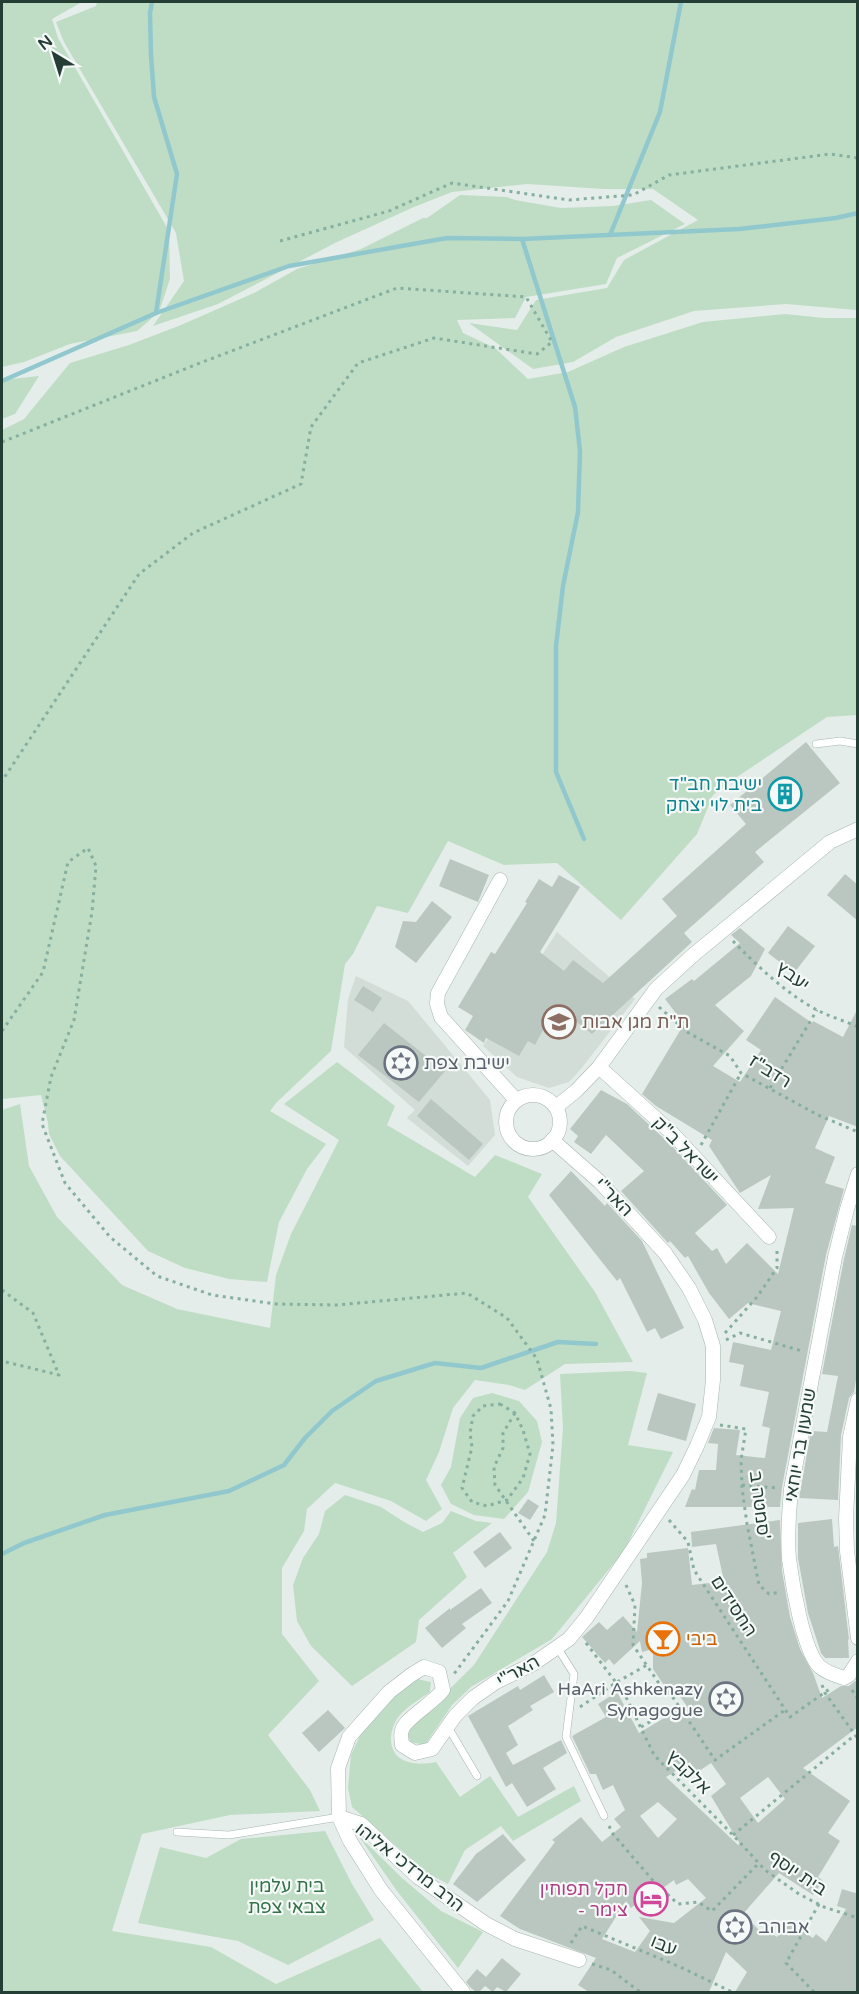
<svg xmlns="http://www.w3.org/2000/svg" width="859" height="1994" viewBox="0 0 859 1994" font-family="'Varela Round','Noto Sans Hebrew',sans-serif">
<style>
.built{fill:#d2ddd7}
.green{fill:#bfddc5}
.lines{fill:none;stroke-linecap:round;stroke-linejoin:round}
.stream{stroke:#90c8ce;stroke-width:4.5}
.building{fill:#bac7c1;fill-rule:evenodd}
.service-casing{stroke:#a7b5b0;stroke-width:8}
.minor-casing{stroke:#a7b5b0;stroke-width:15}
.path{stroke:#86afa0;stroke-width:3;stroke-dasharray:3 4.5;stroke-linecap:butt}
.service{stroke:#fff;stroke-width:7}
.minor{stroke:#fff;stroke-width:14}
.labels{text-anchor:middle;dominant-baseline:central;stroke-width:4.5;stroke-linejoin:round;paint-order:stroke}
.culture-label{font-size:18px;fill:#0d838f;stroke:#f5f9f7;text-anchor:end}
.street-label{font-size:18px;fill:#243e36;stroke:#f5f9f7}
.education-label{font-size:18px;fill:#785e54;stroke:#f5f9f7;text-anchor:start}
.worship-label{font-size:18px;fill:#5b616d;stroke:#f5f9f7;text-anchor:start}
.food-label{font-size:18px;fill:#c56008;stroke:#f5f9f7;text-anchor:start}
.park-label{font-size:18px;fill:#317247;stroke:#f5f9f7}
.hotel-label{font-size:18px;fill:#b23c85;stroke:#f5f9f7;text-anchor:end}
</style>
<rect width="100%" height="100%" fill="#e4ede9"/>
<g class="built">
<polygon points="557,932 635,999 581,1069 569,1082 549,1088 517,1077 483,1046"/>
<polygon points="356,976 408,1001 490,1100 495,1135 468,1166 407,1118 415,1110 344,1047 348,999"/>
</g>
<g class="green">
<polygon points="2,2 82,2 52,19 58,38 169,231 170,279 159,312 137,331 70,344 24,362 2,367"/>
<polygon points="97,2 857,2 857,309 856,310 786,304 694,311 616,337 573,362 533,369 469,323 517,330 536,300 607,288 624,260 698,220 653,189 604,189 527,184 452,192 414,207 337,242 218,304 153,326 184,281 176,233 64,42 56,22 96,6"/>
<polygon points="460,195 507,197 515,200 561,208 613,206 651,200 685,224 617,258 606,284 526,297 515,318 457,320 463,333 495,348 528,379 568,372 624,347 703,322 785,314 824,318 857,318 857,715 827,717 737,777 713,795 697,834 621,920 557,863 504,865 448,841 408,913 377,906 353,954 345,964 331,1051 277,1102 270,1111 326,1144 307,1169 279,1222 267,1282 229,1279 185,1268 148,1251 60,1156 49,1134 48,1123 41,1095 2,1099 2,430 24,419 70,363 129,345 181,325 254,293 297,269 361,249 423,218 427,218"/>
<polygon points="39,376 15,414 2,419 2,380"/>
<polygon points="337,1062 395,1106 387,1125 475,1177 495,1155 542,1174 528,1197 595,1292 633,1362 565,1364 525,1390 509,1385 475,1380 453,1408 439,1452 426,1480 442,1509 426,1521 391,1501 335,1483 307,1509 304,1531 282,1568 282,1634 319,1681 268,1735 310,1790 320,1811 230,1815 142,1834 112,1931 211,1947 276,1984 380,1938 423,1992 2,1992 2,1110 20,1104 29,1166 57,1217 122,1285 177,1309 270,1328 276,1275 291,1234 339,1140 284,1104"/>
<polygon points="630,1371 647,1373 628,1445 673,1452 624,1551 552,1639 471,1687 452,1705 425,1745 411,1742 407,1735 414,1724 474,1665 547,1552 556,1523 563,1428 560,1374"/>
<polygon points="492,1393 519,1401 537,1421 542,1442 528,1492 504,1519 474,1515 451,1504 441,1485 451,1467 460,1418 473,1398"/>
<polygon points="345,1495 381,1507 404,1522 423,1532 442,1523 451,1511 476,1521 492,1523 453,1553 467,1577 419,1620 416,1642 352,1686 311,1646 297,1621 293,1585 303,1558 319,1534 325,1511"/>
<path d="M417,1679l14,3 -1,10c-10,7 -22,14 -30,23 -11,12 -14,37 3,45 11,5 22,4 33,2l24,35 30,-21 28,41 56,-31 7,15 -68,40 -12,-15 -36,24 -17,34 -21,-11 -75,-66 -4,-19 3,-33 15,-32 27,-26z"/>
<polygon points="325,1831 352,1884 374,1920 288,1965 238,1941 138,1923 160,1847 206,1858 241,1839"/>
<polygon points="358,1835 402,1878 441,1911 483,1932 458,1968 397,1891"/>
</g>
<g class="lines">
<g class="stream">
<polyline points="152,2 150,13 151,55 154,97 177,174 156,313"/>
<polyline points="610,235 660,112 681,2"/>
<polyline points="522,239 575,407 580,451 578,512 563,586 556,646 556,772 584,839"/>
<polyline points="2,381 156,313 289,266 447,238 522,239 739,229 836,218 858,213"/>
<polyline points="2,1554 24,1543 105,1515 229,1491 284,1465 305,1438 332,1411 376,1381 435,1363 481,1368 558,1342 596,1344"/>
</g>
</g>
<g class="building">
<polygon points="806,742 840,783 755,852 764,862 684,933 692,942 592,1034 556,1006 535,1045 528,1041 519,1056 486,1038 484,1043 465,1030 473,1016 458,1007 491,952 495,954 527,903 525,902 539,879 552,887 559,875 580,887 540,952 564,971 573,960 603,983 677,916 662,899 746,824 730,805"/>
<polygon points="450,859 489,875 478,902 439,886"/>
<polygon points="845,874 858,885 858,921 827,895"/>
<polygon points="432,901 452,917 416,963 395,947 403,921 416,922"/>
<polygon points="788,926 815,946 794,973 768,953"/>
<polygon points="740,928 765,949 751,976 715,1005 744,1031 713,1066 740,1082 761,1050 746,1040 775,997 812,1023 813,1021 843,1037 858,1008 858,1127 829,1116 815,1148 835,1157 825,1183 844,1189 826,1255 782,1487 780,1507 685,1507 692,1489 695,1490 699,1470 716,1470 718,1444 708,1443 714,1428 740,1430 736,1455 765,1458 770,1428 762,1426 769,1392 740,1386 744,1365 729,1362 733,1342 771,1350 781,1311 748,1303 729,1319 709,1293 688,1256 685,1258 670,1241 668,1243 621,1191 644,1171 606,1135 591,1154 574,1142 578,1136 570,1129 601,1090 627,1104 672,1146 727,1205 695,1233 712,1251 717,1248 726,1264 747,1243 778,1274 794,1208 758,1209 771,1175 740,1193 709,1146 712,1140 656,1106 642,1094 684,1024 665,999 692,979 694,981 740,943 731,935"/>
<polygon points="363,986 382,998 373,1012 354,1000"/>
<polygon points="384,1023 445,1071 419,1102 358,1055"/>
<polygon points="431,1099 483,1144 469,1160 417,1116"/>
<polygon points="571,1171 605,1206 607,1203 642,1241 684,1328 661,1339 655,1328 647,1332 620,1278 617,1281 549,1195"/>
<polygon points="852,1225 858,1226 858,1368 854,1392 849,1398 841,1435 838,1500 799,1498 811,1431 827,1432 838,1376 822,1374 844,1259"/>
<polygon points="658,1393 696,1404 686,1441 647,1430"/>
<polygon points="528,1499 539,1506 530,1520 518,1513"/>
<polygon points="832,1519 834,1547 838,1546 849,1640 848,1639 849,1658 825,1658 821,1653 808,1613 798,1558 798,1523"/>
<path d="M780,1520l2,51 8,46 10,32 13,24 9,25 19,-12h8l9,-7v48l-55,41 47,33 -22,32 12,8 -22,36 5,4 -10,14 -34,-22 -36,41 21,21 3,-4 10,6 10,-16 26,17 3,-4 10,8 20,-33 -9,-3 5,-17 13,4 3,-3v102h-123l12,-20 -21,-20 -17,40h-120l-11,-7 18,-27 -76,-29 -20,-13 55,-74 -3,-2 29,-23 21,25 19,-15 -7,-8 11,-9 -12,-25 -10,5 -7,-16h-6l-18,-38 34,-19 -8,-13 19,-12 22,41 47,-28 -13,-19 -7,2 -13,-19v-20l-11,3 -2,-11 -26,24 -5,-6 -4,4 -23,-26 17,-15 8,8 16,-14 14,16 5,-49 -2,-24 7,-1v-5l41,-5 4,37 17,-2 14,-6 -7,-33 -24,3 -1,-15zM690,1762l6,11 15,-10 15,21 -15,12 29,48 -2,1 -72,-68zM768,1777l17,22 -27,24 -18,-25zM658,1802l19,17 -19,19 -18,-22zM688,1879l18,19 -32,25 -35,-6 11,14 -15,21 -33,-13 24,-38 5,7 29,-24 3,4 11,-8 2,5z"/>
<polygon points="500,1532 512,1548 485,1568 473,1552"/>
<polygon points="481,1588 492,1603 462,1624 466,1628 442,1648 425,1628 450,1608 450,1610"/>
<polygon points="544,1675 554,1692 530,1706 533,1710 508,1726 518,1745 506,1753 513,1765 561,1740 567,1753 543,1768 556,1789 527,1807 512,1783 506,1787 468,1716 518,1686 520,1690"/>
<polygon points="328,1710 345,1728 319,1752 302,1733"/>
<polygon points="503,1834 526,1860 477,1902 453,1884 476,1854"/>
<polygon points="502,1958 521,1974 506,1992 497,1987 493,1992 485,1986 479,1992 476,1992 471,1988 466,1982 477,1969 486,1977"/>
</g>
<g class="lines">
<defs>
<g id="service">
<polyline points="816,744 840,741 858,744"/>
<polyline points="557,1647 574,1674 566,1737 604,1816"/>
<polyline points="448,1727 477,1776"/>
<polyline points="177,1832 229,1835 339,1817"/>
</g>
<g id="minor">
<polyline points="500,880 438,993 437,1004 441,1017 516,1100"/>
<polyline points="599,1067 672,1133 769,1237"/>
<circle cx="533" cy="1122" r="27"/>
<polyline points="556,1107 576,1091 599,1067 656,989 692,956 830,842 858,829"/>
<path d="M858,1174l-11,35 -12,48 -44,232c-2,23 -4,47 -2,70 3,23 14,91 30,107 6,6 16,9 25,12l5,-3 9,-14"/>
<polyline points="858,1400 850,1437 846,1518 847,1551 858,1638"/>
<polyline points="339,1817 361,1824 418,1877 486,1924 515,1939 579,1960"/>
<path d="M463,1992l-82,-102 -31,-49 -11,-24 -1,-49 11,-31 40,-45 22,-17 13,-8 15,5 4,18c-10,13 -38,29 -41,40 -2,4 0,11 0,15l13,8 17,-4 23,-33 18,-18 23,-16 37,-18 36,-25 18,-22 96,-142 14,-29 12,-29 4,-37v-34l-8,-26 -16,-32 -24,-35 -65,-71 -48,-42"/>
</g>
</defs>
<use href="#service" class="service-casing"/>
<use href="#minor" class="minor-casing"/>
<g class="path">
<polyline points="280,241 389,211 452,183 569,200 633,195 669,175 830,154 858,158"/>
<polyline points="2,442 200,363 397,288 526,297 552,342 537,354 434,338 358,363 311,427 301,484 193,533 139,574 2,781"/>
<path d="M733,941c23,24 56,55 86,70 12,6 26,10 39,16"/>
<polyline points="659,1007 687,1032 730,1056 741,1073 818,1115 858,1132"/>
<polyline points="2,1031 43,972 68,862 88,848 96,866 92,912 74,1020 51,1077 42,1124 65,1183 110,1237 157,1276 212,1295 276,1304 337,1305 467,1293 507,1318 537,1359 551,1409 553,1445 545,1515 508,1601 454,1674"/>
<polyline points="770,1088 817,1010"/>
<polyline points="701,1145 741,1073"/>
<polyline points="2,1290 33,1313 59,1375 2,1361"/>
<polyline points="725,1333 757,1297 777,1268 777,1248"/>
<polyline points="726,1340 740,1333 802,1351"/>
<polygon points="500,1404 515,1413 523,1430 530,1454 523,1478 507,1500 487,1506 472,1502 462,1488 472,1447 470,1433 473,1416 483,1406"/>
<polyline points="515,1413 503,1433 503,1448 494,1467 495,1485 534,1541"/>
<polyline points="720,1425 746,1429 741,1460 742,1488 747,1524 759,1585 769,1594 781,1592"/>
<polyline points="742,1485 777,1488"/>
<polyline points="669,1520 688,1542 694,1570 790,1717 831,1688"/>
<polyline points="626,1585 635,1605 633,1645 660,1685 672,1696 715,1760 785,1710"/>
<polyline points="586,1643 624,1693 654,1755 733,1835 765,1870 799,1894 824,1907 858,1918"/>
<polyline points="822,1685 825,1693 858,1739"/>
<polyline points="852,1690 858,1699"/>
<polyline points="580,1707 617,1682 647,1665"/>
<polyline points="641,1727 678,1705"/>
<polyline points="609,1826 613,1834 655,1883 678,1904 698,1902 712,1911 759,1863"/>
<polyline points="733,1835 855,1735"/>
<polyline points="571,1943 582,1926 678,1966 732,1992"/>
<polyline points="592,1964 611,1970 640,1992"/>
<polyline points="814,1992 786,1963 819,1904"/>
</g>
<use href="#service" class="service"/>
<use href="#minor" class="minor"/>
</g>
<defs>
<symbol id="building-ring" viewBox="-11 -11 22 22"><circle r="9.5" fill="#f5f9f7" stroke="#0f9aa8" stroke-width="1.5"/><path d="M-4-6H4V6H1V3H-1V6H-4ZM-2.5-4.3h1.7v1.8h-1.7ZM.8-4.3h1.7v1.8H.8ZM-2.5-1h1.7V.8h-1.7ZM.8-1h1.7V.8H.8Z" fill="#0f9aa8"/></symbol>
<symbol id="school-ring" viewBox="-11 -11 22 22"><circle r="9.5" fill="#f5f9f7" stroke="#8d6e63" stroke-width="1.5"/><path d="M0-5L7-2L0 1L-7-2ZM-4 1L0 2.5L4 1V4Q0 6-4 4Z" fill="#8d6e63"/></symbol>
<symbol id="synagogue-ring" viewBox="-11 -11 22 22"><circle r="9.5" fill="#f5f9f7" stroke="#6b7280" stroke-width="1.5"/><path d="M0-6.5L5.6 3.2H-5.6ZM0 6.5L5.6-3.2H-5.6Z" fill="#6b7280"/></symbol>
<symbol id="bar-ring" viewBox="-11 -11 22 22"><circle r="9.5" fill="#f5f9f7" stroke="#e8710a" stroke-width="1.5"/><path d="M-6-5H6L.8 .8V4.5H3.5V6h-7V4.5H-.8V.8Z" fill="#e8710a"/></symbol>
<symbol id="hotel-ring" viewBox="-11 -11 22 22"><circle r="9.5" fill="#f5f9f7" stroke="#d1479c" stroke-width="1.5"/><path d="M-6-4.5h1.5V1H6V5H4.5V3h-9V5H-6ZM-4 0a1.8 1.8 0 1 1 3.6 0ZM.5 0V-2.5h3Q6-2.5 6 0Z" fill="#d1479c"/></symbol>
</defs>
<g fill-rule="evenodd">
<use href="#building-ring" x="766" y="775" width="38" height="38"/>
<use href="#school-ring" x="540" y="1003" width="38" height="38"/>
<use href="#synagogue-ring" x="382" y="1044" width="38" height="38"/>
<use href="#bar-ring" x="644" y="1620" width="38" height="38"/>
<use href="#synagogue-ring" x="707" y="1680" width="38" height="38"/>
<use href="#hotel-ring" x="632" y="1880" width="38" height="38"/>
<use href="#synagogue-ring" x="716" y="1908" width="38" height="38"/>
</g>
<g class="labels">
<g class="culture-label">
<text x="762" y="784">ישיבת חב"ד<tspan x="762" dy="21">בית לוי יצחק</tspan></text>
</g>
<g class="street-label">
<text transform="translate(793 976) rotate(36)">יעבץ</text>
<text transform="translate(770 1071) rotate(32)">רדב"ז</text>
<text transform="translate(686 1150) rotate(46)">ישראל ב"ק</text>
<text transform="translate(614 1197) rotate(46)">האר"י</text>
<text transform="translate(800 1445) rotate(-80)">שמעון בר יוחאי</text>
<text transform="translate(760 1505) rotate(83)">סמטה ב'</text>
<text transform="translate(734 1606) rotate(57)">החסידים</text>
<text transform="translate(518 1671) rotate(-29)">האר"י</text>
<text transform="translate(689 1772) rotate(45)">אלקבץ</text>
<text transform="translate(410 1867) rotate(38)">הרב מרדכי אליהו</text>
<text transform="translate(798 1873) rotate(34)">בית יוסף</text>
<text transform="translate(664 1945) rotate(22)">עבו</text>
</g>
<g class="education-label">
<text x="582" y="1022">ת"ת מגן אבות</text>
</g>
<g class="worship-label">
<text x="424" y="1063">ישיבת צפת</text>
<text x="703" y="1689" text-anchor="end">HaAri Ashkenazy<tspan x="703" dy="21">Synagogue</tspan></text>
<text x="758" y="1927">אבוהב</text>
</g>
<g class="food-label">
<text x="686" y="1639">ביבי</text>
</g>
<g class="park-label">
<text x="287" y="1886">בית עלמין<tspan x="287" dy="21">צבאי צפת</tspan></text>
</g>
<g class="hotel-label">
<text x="628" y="1889">חקל תפוחין<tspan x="628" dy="21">- צימר</tspan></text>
</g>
</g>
<rect width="859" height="1994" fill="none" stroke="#243e36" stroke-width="6"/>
<g transform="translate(54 54) rotate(322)" stroke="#f5f9f7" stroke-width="4.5" paint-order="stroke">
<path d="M0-4.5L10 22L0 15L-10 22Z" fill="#243e36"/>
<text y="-9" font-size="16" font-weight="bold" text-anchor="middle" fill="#243e36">N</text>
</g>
</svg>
